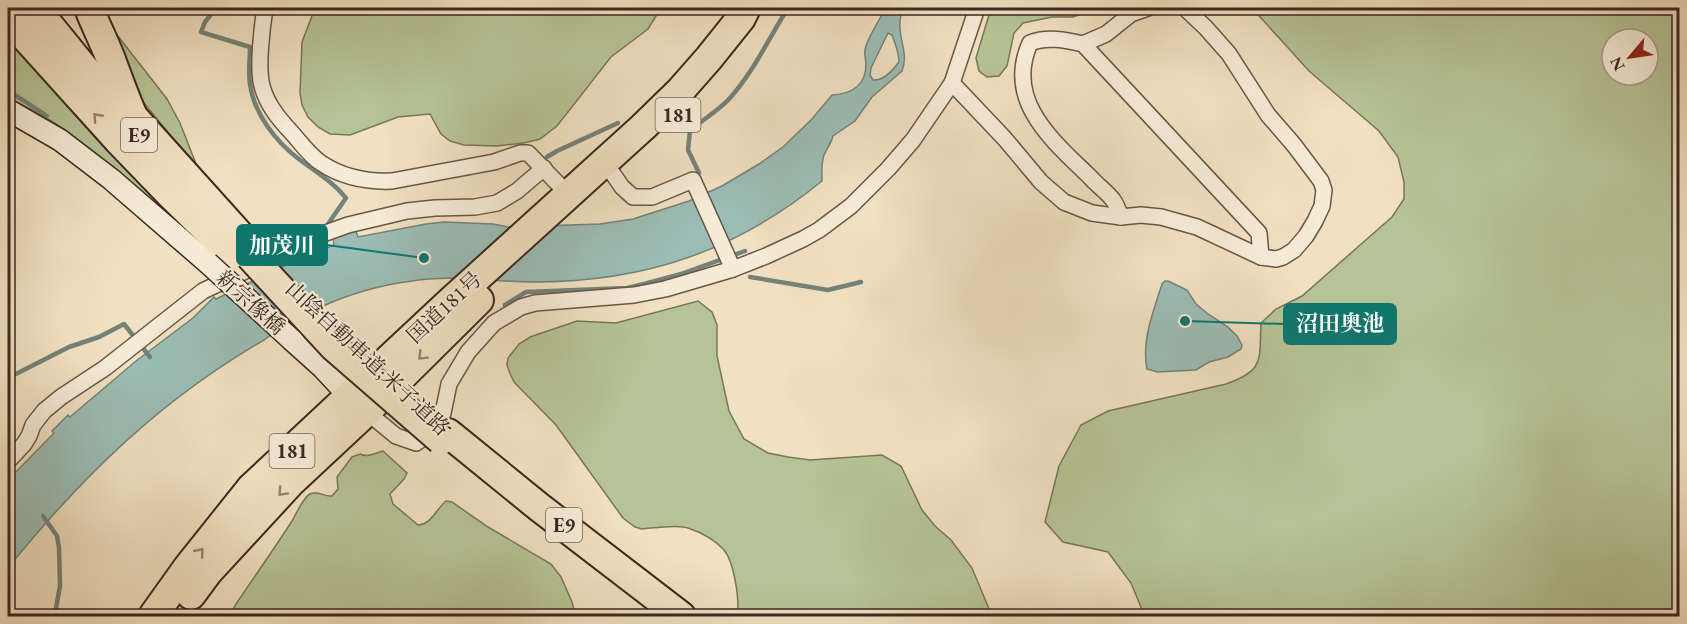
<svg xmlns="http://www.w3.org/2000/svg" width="1687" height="624" viewBox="0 0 1687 624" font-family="'EB Garamond','Noto Serif JP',serif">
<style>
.green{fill:#b6c396;stroke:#78765b;stroke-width:1.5;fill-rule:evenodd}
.water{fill:#9bbdb5;stroke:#748279;stroke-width:1.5;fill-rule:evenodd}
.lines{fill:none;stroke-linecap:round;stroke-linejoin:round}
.stream{stroke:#748279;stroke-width:4.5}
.street-casing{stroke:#685748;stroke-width:18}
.secondary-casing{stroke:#3a2920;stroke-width:24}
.highway-casing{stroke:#3a2920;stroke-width:32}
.street{stroke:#f6ebd7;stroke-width:15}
.secondary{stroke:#f6ebd7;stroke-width:21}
.highway{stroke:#f1e0c1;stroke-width:28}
.secondary-bridge-casing{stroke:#3a2920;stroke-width:24;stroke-linecap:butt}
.highway-bridge-casing{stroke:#3a2920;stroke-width:32;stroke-linecap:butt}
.secondary-bridge{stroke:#f6ebd7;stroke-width:21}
.highway-bridge{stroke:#f1e0c1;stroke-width:28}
.oneway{stroke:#968470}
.labels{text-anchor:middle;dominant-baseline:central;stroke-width:4.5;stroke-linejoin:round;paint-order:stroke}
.shield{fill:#f6ebd7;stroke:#726357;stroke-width:1.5}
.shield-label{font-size:20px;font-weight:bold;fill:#3a2920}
.street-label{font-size:21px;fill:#3a2920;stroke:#f6ebd7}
.leader{fill:none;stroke:#0f766e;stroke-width:2}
.callout-dot{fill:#0f766e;stroke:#f6ebd7;stroke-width:2}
.callout{fill:#0f766e;stroke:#0f766e;stroke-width:2}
.callout-label{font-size:22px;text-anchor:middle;font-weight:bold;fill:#fff}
</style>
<rect width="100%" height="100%" fill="#f1e0c1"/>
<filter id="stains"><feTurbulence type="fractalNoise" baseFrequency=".00333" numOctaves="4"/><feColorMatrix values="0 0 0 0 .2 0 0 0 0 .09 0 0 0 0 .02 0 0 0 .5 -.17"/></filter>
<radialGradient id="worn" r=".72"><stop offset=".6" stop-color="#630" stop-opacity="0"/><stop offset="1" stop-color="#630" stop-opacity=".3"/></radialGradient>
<g class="green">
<polygon points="315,8 661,8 648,29 611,57 557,126 540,139 524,143 497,146 464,145 450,141 441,134 430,114 398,117 350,135 330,134 318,127 308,117 302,105 300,93 302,42"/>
<polygon points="991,8 1098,8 1073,17 1052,17 1023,23 1014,33 1007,66 999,76 987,77 979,71 976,58"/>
<path d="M1252,8h308c8,5 14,4 24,0h95v608h-537l1,-4 -12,-29 -23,-31 -45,-10 -18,-20 14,-56 22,-41 27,-14 118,-27c39,-14 33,-23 35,-61l15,-14 26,-13 90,-79 12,-18v-17l-6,-25 -19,-26 -70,-60zM1612,39h36v36h-36z"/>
<polygon points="100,13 167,99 180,123 198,169 144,103 114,49"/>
<path d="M8,31l232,240c-21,-16 -43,-30 -63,-47 -55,-43 -103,-100 -169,-125z"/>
<path d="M698,301l14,11 5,13v31l12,55 15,28 24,14 20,4 22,3 72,-5 19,11 21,44 13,16 16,14 21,28 20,48h-255c3,-16 -3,-54 -13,-66 -9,-10 -24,-18 -36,-22 -11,-4 -34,0 -46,1l-7,-2 -12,-9 -67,-93 -42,-43 -5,-11 -2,-6 1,-7 11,-14 11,-7 47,-16 39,2z"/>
<path d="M383,451l24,22 -3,6 -14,15 3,10 25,21c14,-1 18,-16 28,-24l6,1 36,25 63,37 10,13 11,25 3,14h-345l6,-12c19,-28 38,-55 56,-83 5,-8 10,-22 18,-27 8,-4 14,3 22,2l6,-7 -1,-12 15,-20 8,-3c9,4 15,-1 23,-3z"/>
</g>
<g class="water">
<path d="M886,8h18c-2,4 -4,9 -4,14 -2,15 9,32 2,49l-30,26 -17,24 -22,15c-2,8 -6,12 -9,19 -3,8 -2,17 -2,26 -86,70 -177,101 -288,101 -41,0 -82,-8 -122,-1 -31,4 -63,13 -91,26 -8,4 -16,10 -25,14 -7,2 -2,-1 -9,3 -8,4 -15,11 -23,16 -103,60 -181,135 -256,228v-88l46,-47 -2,-2 16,-16 2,2 66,-56 57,-43 21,-21 2,2 70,-34 48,-20 -2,-13 22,-6 4,11 68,-13 18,-2 49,2 15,3 92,-3 33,-5 56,-18 33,-15 37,-22 24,-17 29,-28 20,-24c20,-1 34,-10 34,-31 0,-4 -2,-10 -1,-14 1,-10 16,-33 21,-42zM888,33l4,2c3,8 7,18 7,27 -6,8 -15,19 -26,18l-3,-5 1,-7z"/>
<path d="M1165,281h3l19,9 9,14 12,10 20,13 9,9 5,9 -1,4 -13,8 -19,5 -13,8 -39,2 -10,-3c-6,-28 7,-59 15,-85z"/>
</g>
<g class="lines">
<g class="stream">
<path d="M216,8l-11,14 -4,10 49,15c0,12 -2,25 0,37 4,30 26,58 50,76 16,12 33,22 46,38l-18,26 2,4"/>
<polyline points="8,91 26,102 47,116"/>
<polyline points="547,157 557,151 618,123"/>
<path d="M699,173l-11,-23 2,-20c13,-10 29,-20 40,-32 24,-27 39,-60 58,-90"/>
<polyline points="750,277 828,290 861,282"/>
<polyline points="505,305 526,292 627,288 644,284 681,274 745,251"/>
<polyline points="8,378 69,347 99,337 124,324 150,357"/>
<polyline points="43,516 57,536 59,548 60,586 56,608 58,616"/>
</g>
<defs>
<g id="street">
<path d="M265,8c-3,19 -8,60 -3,78 5,19 17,33 30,47 9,10 18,23 29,30 21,14 46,19 71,18l102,-19 26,-9h8l40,41"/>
<polyline points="1083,44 1106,34 1131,14 1148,8"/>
<polyline points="952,83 1005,139 1041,182 1064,202 1092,213 1121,217 1141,215 1161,217 1197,227 1261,257 1276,259 1283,257 1294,250 1306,236 1315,221 1322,206 1324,190 1321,181 1294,145 1268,115 1229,54 1206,28 1185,8"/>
<polyline points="604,161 622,187 633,197 652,197 693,180 733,269"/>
<path d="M1121,217c-2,-5 -4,-12 -8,-17 -6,-8 -16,-15 -23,-23 -37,-36 -86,-76 -60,-134 17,-7 36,-3 53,1l176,189 2,24"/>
<polyline points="362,408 396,436 416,443 434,431 443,413 449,384 468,352 494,323 521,307 535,303 634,295 665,289 733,269 766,256 803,239 819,230 851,206 888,169 913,140 952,83 977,8"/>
<polyline points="8,461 24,444 29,436 33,425 44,411 61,397 105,368 203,291 323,234 348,225 407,211 435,208 475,207 497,203 517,191 544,168"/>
</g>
<g id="secondary">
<polyline points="8,110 60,140 111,179 208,263"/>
<polyline points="293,341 323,368 350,397"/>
</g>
<g id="highway">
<polyline points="35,8 137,133"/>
<path d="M89,8c7,19 17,37 24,57 6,16 12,33 19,49"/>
<polyline points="8,18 118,140 171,195 241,263"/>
<polyline points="129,112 255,252"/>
<polyline points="448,433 539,507 681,616"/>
<polyline points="191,595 208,572 291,482 366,412 479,300"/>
<polyline points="153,616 188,567 251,488 450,302 643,127 680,91 709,58 741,18 746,8"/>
</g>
</defs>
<use href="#street" class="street-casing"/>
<use href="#secondary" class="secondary-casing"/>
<use href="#highway" class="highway-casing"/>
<use href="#street" class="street"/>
<use href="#secondary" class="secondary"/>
<use href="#highway" class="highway"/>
<defs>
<polyline id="secondary-bridge" points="208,263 293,341"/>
<polyline id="highway-bridge" points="250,256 334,347 441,440"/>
</defs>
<use href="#secondary-bridge" class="secondary-bridge-casing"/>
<use href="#highway-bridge" class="highway-bridge-casing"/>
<use href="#secondary-bridge" class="secondary-bridge"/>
<use href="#highway-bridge" class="highway-bridge"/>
</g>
<defs><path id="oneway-chevron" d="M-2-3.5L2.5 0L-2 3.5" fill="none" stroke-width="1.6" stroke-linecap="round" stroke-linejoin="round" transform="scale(1.5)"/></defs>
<g class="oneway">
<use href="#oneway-chevron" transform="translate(97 117) rotate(-132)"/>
<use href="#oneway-chevron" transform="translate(422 356) rotate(135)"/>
<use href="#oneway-chevron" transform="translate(282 492) rotate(133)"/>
<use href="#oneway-chevron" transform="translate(200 552) rotate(-51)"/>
</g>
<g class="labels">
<g class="shield">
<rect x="655.5" y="98" width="45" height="34" rx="4.5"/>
<rect x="121" y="118" width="36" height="34" rx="4.5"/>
<rect x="269.5" y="434" width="45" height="34" rx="4.5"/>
<rect x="546" y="508" width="36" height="34" rx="4.5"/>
</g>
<g class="shield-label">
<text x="678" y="115">181</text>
<text x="139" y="135">E9</text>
<text x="292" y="451">181</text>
<text x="564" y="525">E9</text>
</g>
<g class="street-label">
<text transform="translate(251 302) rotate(42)">新宗像橋</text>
<text transform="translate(444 307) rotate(-43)">国道181号</text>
<text transform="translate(368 358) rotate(43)">山陰自動車道;米子道路</text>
</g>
</g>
<path class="leader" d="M424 258L327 245M1185 321L1284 324"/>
<g class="callout-dot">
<circle cx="424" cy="258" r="6"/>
<circle cx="1185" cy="321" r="6"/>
</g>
<g class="callout">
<rect x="237" y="225" width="90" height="40" rx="6"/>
<rect x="1284" y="304" width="112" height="40" rx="6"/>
</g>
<g class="callout-label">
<text x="282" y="253">加茂川</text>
<text x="1340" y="331">沼田奥池</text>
</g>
<rect width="1687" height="624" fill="none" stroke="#f1e0c1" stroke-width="30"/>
<rect x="9" y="9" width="1669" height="606" fill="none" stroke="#3a2920" stroke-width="3"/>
<rect x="15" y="15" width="1657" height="594" fill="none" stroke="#3a2920" stroke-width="1.5"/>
<g transform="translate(1630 57) rotate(241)"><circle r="28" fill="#f6ebd7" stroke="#ab9d8e" stroke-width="1.5"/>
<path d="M0-4.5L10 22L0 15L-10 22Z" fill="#8f2418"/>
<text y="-9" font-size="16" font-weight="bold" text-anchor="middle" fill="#3a2920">N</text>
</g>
<rect width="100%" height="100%" filter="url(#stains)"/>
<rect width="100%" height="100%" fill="url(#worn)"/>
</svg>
